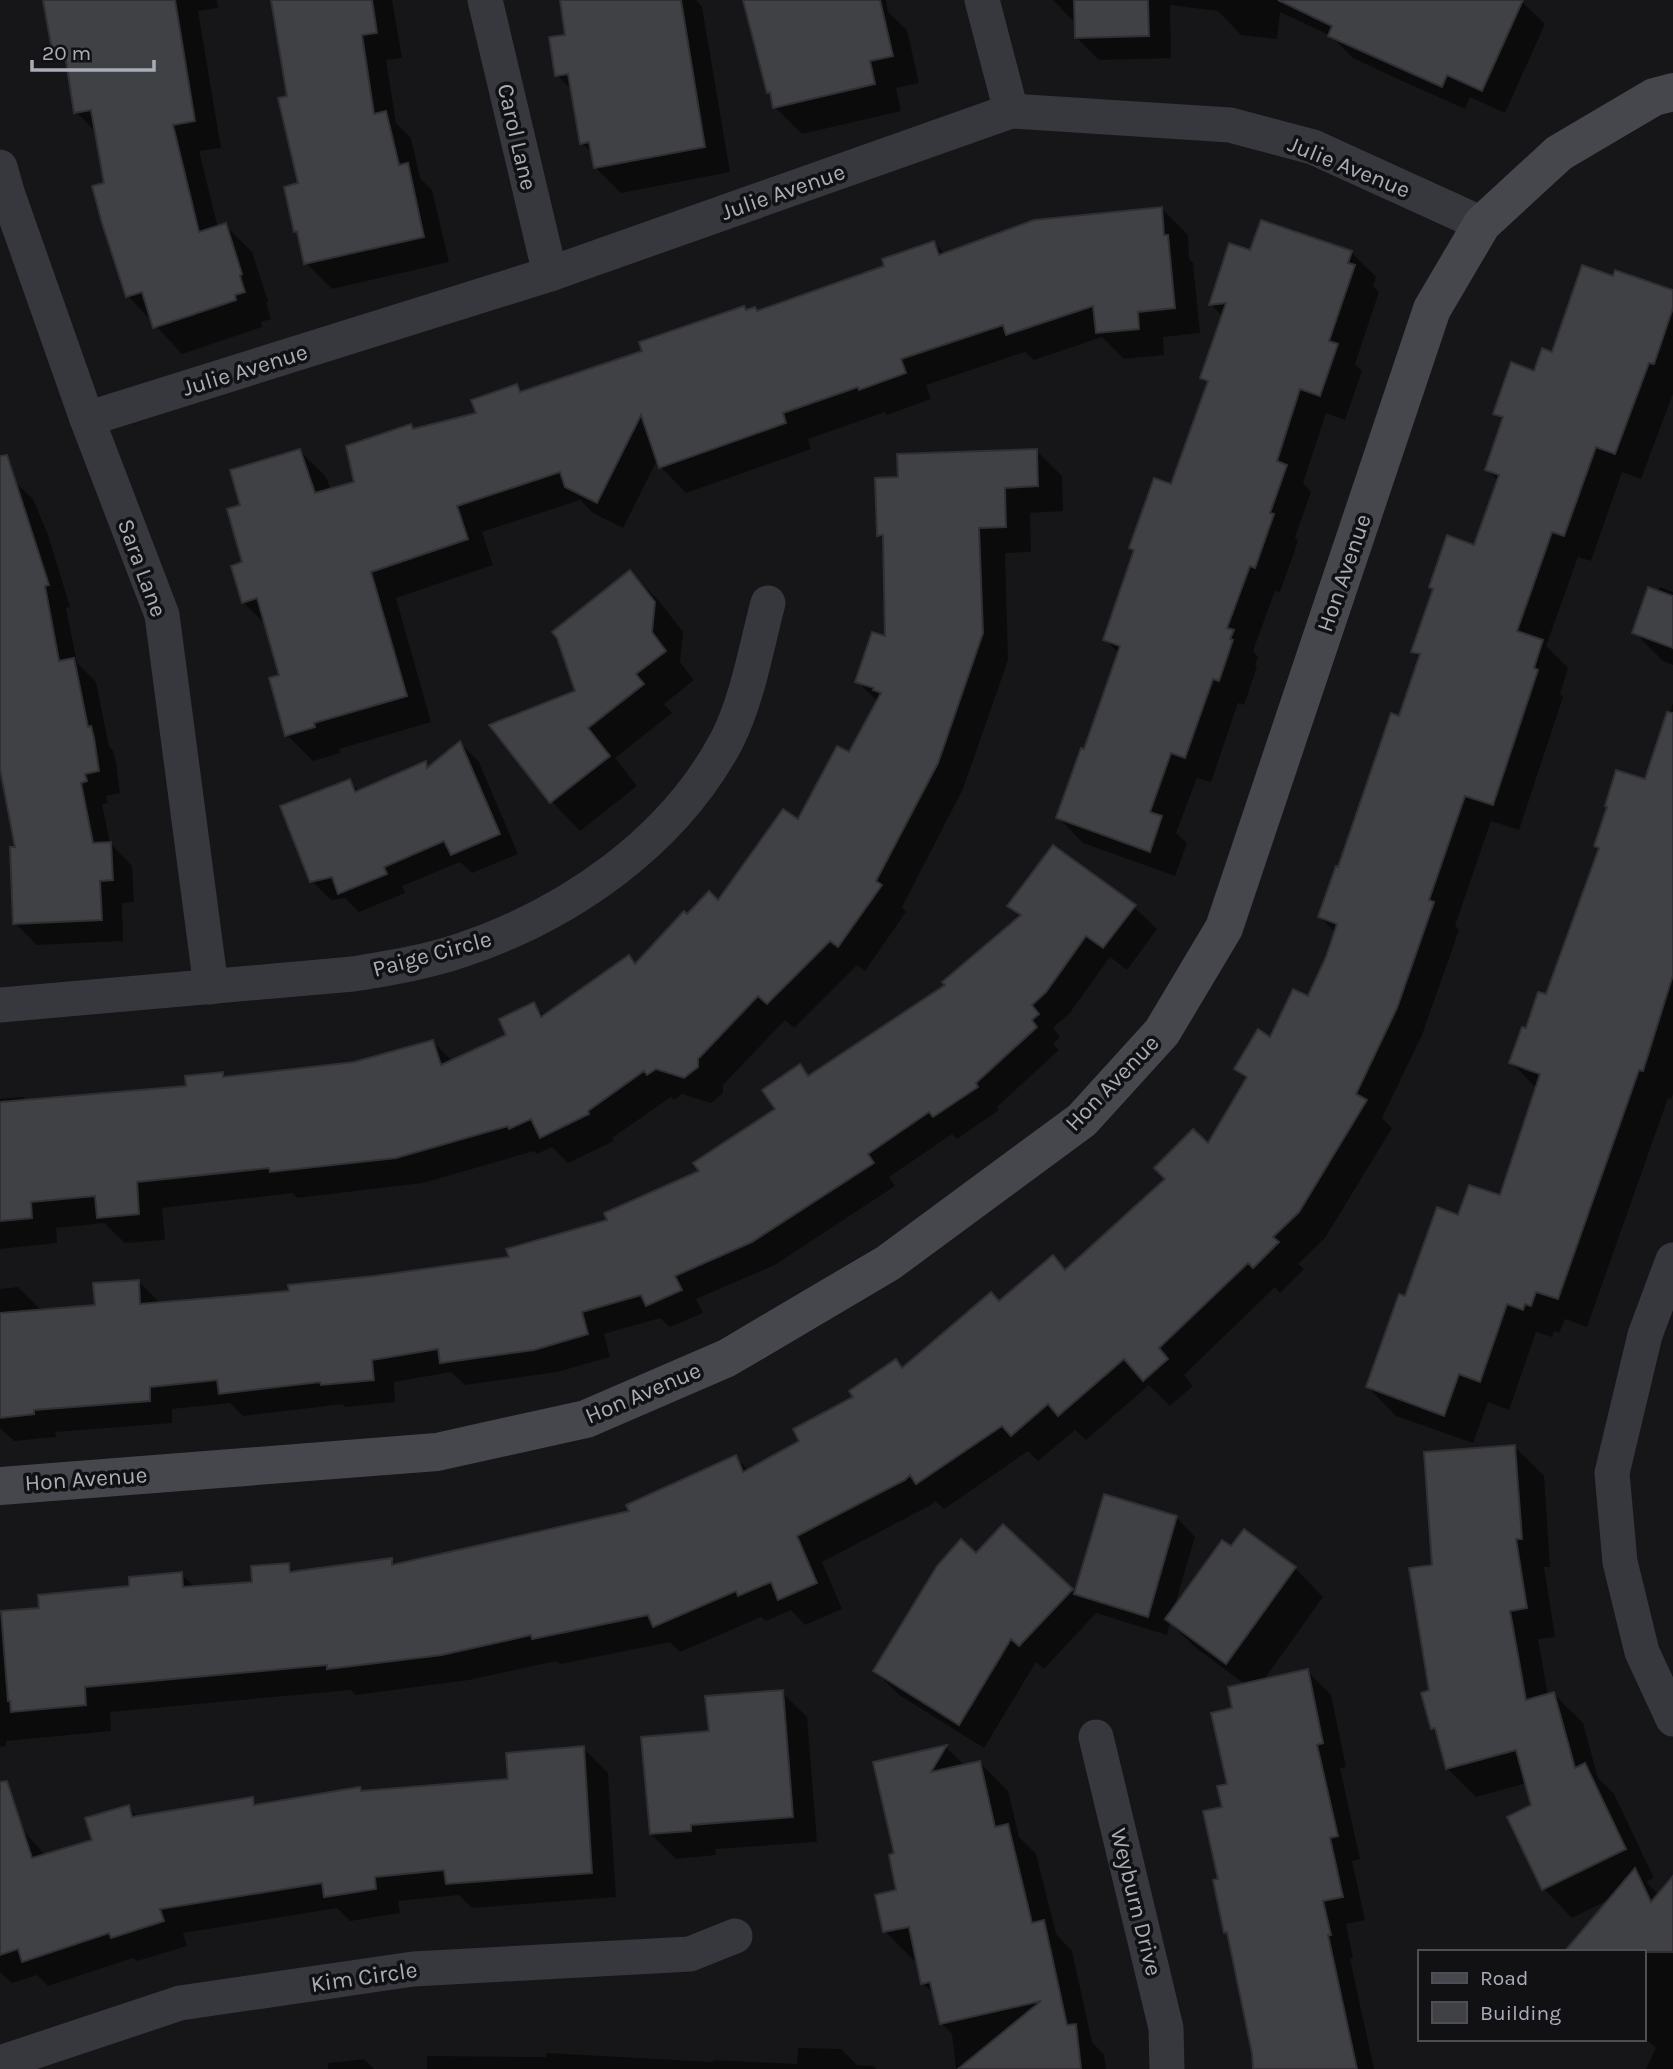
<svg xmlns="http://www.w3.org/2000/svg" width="1673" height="2069" viewBox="0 0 1673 2069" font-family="Karla,sans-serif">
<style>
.shadow{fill:#0007}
.building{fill:#404145;stroke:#303034;stroke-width:2}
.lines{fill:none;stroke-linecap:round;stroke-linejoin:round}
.street{stroke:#37383d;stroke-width:35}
.secondary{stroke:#45474d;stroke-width:38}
.labels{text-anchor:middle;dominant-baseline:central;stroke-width:7;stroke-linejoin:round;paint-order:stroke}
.street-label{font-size:23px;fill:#a8adb8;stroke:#111113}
</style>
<rect width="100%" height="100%" fill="#161618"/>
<g class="shadow">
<polygon points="45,0 217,0 218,8 198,11 221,148 199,151 218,228 225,225 252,252 268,301 266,303 271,319 261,322 262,327 182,354 128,296 96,132 76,112 68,64 53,49"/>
<polygon points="272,0 392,0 402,58 386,60 396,123 411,138 420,178 432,190 449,262 332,289 306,263 300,235 295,231 300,185 289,97"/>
<polygon points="562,0 696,0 702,7 730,172 621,193 595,167 593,154 582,143 573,91 557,75 567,36"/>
<polygon points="745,0 886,0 888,12 907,30 919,83 896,88 901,111 802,134 775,107"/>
<polygon points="1053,0 1520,0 1545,24 1505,113 1470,97 1465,109 1400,80 1353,58 1331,36 1280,12 1277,39 1241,35 1218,11 1170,5 1171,58 1099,60 1076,37 1076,24"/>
<polygon points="1162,209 1188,235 1189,259 1193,263 1200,333 1163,337 1164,355 1124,359 1102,337 1034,360 1025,352 926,385 931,399 887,415 885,412 808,439 811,449 686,493 661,467 658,458 623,528 593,513 580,500 482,532 493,565 396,598 431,722 339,749 340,753 313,761 287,735 281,676 266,625 243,602 243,507 300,451 326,477 331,491 356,483 411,426 415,430 478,414 517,386 523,393 645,353 748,312 758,313 887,267 934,243 946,255"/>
<polygon points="1251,252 1351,252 1376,277 1373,286 1379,292 1355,364 1362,371 1345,420 1326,413 1303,483 1311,492 1295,537 1298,541 1280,592 1275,591 1253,651 1258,657 1255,665 1257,667 1244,705 1238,703 1211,782 1197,778 1176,833 1187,843 1175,876 1083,843 1058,817 1085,751 1119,654 1105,639 1135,552 1131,548 1172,486 1208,384 1202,377 1223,317 1211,304"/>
<polygon points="1614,278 1673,292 1673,394 1641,479 1622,472 1591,561 1578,557 1546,646 1568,668 1560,694 1563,697 1519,830 1491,821 1455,926 1459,930 1422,1035 1382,1118 1392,1128 1325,1238 1298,1264 1304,1269 1280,1293 1275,1287 1184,1375 1193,1386 1170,1406 1149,1385 1086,1440 1075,1430 1038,1461 1028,1451 944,1509 935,1501 931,1505 822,1562 842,1609 805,1625 791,1610 766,1621 761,1617 680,1652 670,1642 560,1664 556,1661 469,1680 355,1695 351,1690 110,1712 111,1731 6,1741 6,1746 0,1747 0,1613 41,1609 181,1574 196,1588 254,1584 288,1565 296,1573 391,1560 397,1566 631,1513 736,1457 749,1471 802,1442 856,1398 895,1361 904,1369 1000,1303 1066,1272 1208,1146 1247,1080 1236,1069 1271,1039 1309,998 1328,958 1336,933 1320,917 1400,718 1420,659 1413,651 1475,547 1499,481 1487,470 1503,421 1495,413 1553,354"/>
<polygon points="1036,450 1062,476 1063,511 1030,513 1031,552 1005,553 1008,660 963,789 902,907 906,912 865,971 857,965 794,1028 785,1020 723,1085 723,1093 711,1103 682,1094 674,1100 671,1097 612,1138 614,1141 568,1163 552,1147 537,1154 534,1151 423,1183 297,1198 293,1193 162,1208 165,1240 125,1243 104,1223 56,1228 57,1243 0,1249 0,1099 23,1097 27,1101 187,1088 222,1074 227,1079 355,1064 433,1042 453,1062 508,1036 533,1004 545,1016 628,957 636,965 687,916 719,903 799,822 850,755 878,702 857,681 887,638 885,541 879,535 900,479"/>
<polygon points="0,453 10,477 33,499 48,535 70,607 66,608 77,663 96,682 109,747 113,751 116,762 120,793 106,796 108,803 102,804 110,843 132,866 134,902 122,903 123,941 37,945 15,923 17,848 0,760"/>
<polygon points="630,572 659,601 683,632 680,662 694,680 664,704 672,713 615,758 637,786 580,831 552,802 492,726 577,692"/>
<polygon points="1660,587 1673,592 1673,665 1663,661 1634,632"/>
<polygon points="1673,703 1673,1094 1671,1099 1668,1098 1587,1327 1565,1319 1559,1333 1554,1331 1552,1337 1536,1332 1509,1410 1488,1402 1473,1443 1396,1416 1368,1387 1406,1298 1459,1217 1501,1198 1537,1089 1511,1062 1547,997 1600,850 1596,846 1646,782"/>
<polygon points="460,743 479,762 518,854 472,873 460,862 402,886 405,893 359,912 345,898 331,900 312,881 349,781 360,792 425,763 430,768"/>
<polygon points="1010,905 1134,907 1157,929 1127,970 1110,957 1069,1014 1053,1028 1060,1037 1053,1044 1059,1050 997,1107 999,1110 957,1139 952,1134 889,1177 895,1186 775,1265 696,1299 703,1313 670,1327 660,1318 604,1334 610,1357 557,1372 465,1385 451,1372 394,1382 395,1402 345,1407 343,1404 243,1416 230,1403 172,1409 172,1423 55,1432 56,1437 14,1441 0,1428 0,1289 18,1287 42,1311 97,1306 138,1281 161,1304 291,1292 511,1259 610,1221 701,1172 777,1109 800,1066 810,1077 948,986 1021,917"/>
<polygon points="1515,1447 1544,1476 1550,1567 1544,1567 1555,1637 1538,1639 1548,1696 1554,1694 1583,1723 1598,1778 1614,1794 1654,1878 1646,1882 1659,1895 1673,1893 1673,2069 1646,2069 1656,2048 1643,2037 1643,1952 1610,1899 1572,1918 1544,1889 1533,1806 1527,1783 1476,1797 1447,1768 1438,1734 1432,1728 1433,1566"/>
<polygon points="1176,1517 1195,1537 1174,1608 1232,1549 1295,1568 1323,1597 1263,1681 1307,1671 1331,1695 1346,1767 1340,1768 1360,1859 1352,1861 1365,1920 1346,1924 1353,1958 1350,1959 1374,2069 1254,2069 1254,2053 1229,1935 1226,1932 1220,1881 1224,1808 1229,1785 1235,1709 1246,1685 1196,1648 1170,1623 1167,1635 1096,1613 1044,1669 1036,1662 984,1748 899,1695 875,1671 1003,1527 1075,1594"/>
<polygon points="782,1692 807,1717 817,1842 715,1849 716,1855 676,1859 651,1834 710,1733"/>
<polygon points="946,1747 965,1766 979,1762 1008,1791 1019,1837 1036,1854 1056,1934 1072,1951 1092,2042 1104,2055 1106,2069 956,2069 952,2034 941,2023 935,1995 923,1983 917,1959 913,1960 885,1931 898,1891 896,1855 876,1763"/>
<polygon points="583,1748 608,1773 616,1897 472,1908 459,1895 398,1901 400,1913 350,1921 337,1908 183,1933 187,1946 137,1961 133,1958 48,1986 37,1975 12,1983 0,1972 0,1835 21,1828 46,1856 94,1841 128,1807 139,1818 252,1799 259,1806 359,1789 363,1793 510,1781"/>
<polygon points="798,2048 841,2049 857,2065 874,2066 876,2069 427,2069 427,2056 546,2057 546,2053 713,2062 713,2060 797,2064"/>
<polygon points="364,2059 374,2069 328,2069 328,2063"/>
</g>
<g class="building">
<polygon points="43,0 175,0 195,121 173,125 199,232 226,223 242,274 240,276 245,292 235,295 236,300 153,328 142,292 126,297 102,223 92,186 104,183 91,110 74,113 64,48 52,50"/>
<polygon points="271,0 372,0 377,33 362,35 374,114 386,111 399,165 408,163 424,237 304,264 297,231 294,232 284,187 298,183 278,98 287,96"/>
<polygon points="560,0 681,0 705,147 594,168 589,142 580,144 568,74 555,76 549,37 565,35"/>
<polygon points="743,0 880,0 893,56 870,61 875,84 773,108 770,92 767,93"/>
<polygon points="1074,0 1148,0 1149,36 1075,38"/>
<polygon points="1278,0 1523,0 1482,91 1447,75 1442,87 1375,57 1328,36 1332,26"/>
<polygon points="1162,207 1164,235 1168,235 1175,308 1138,312 1139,329 1096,333 1093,306 1006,335 1003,325 901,359 906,373 859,390 858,387 783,413 786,423 659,468 641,415 597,503 565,487 560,472 457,506 468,539 371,572 407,696 314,723 315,727 285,736 269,678 279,675 257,598 242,603 231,566 242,562 227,509 240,505 230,470 300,449 315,493 354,482 346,446 411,424 413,429 476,413 471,400 517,384 520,392 642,351 639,342 744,306 746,310 755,307 757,311 884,266 882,259 934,241 939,255 1034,220"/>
<polygon points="1261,220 1352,251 1348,263 1355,265 1329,341 1338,344 1320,396 1300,389 1277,461 1287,465 1270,513 1274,514 1255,568 1250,566 1227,628 1234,630 1230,639 1233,640 1219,681 1213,679 1185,758 1171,753 1150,812 1162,816 1150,852 1056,818 1081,748 1084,749 1120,646 1103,640 1134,550 1129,548 1154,478 1171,484 1208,381 1200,378 1226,303 1209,305 1229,243 1250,250"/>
<polygon points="1582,265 1613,276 1615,270 1673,290 1673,308 1654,364 1649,363 1615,454 1596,447 1564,536 1552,532 1517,631 1543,640 1534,668 1538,670 1493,805 1465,796 1429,900 1434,902 1397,1008 1356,1094 1367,1100 1299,1212 1273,1237 1279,1242 1253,1268 1248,1263 1159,1348 1168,1359 1143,1381 1124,1359 1058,1416 1048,1404 1011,1436 1002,1426 916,1484 910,1475 905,1480 797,1536 817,1583 778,1600 771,1582 738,1596 736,1591 653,1627 648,1615 532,1639 531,1635 442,1655 327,1669 327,1665 85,1687 86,1705 11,1712 10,1701 8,1701 1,1611 39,1608 38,1595 129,1586 129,1577 182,1572 183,1587 252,1582 251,1566 289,1563 290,1572 392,1558 392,1565 629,1511 626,1505 736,1455 743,1472 799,1441 793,1429 853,1397 849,1391 896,1359 902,1368 991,1292 999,1301 1053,1255 1065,1270 1165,1179 1154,1168 1193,1129 1208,1143 1247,1077 1234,1069 1258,1029 1270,1037 1293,989 1308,996 1326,957 1337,924 1318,917 1336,866 1338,867 1391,713 1399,716 1420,654 1411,652 1433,589 1429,587 1447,535 1474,545 1499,475 1485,470 1503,417 1493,414 1511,362 1534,371 1542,348 1552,352"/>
<polygon points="1037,449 1038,486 1005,488 1006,527 979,528 983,633 938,763 876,881 882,885 838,947 830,941 767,1004 758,996 698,1059 698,1067 684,1078 656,1069 647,1075 644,1071 588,1111 589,1114 540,1138 531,1119 509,1129 508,1126 396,1158 270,1172 269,1168 137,1182 139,1214 97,1218 95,1196 31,1202 32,1218 0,1221 0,1102 186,1086 185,1076 223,1072 223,1077 354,1062 433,1040 441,1065 506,1035 499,1019 534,1002 541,1017 629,955 635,964 684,911 687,914 709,891 718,900 783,809 798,819 837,746 849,752 881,693 873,690 874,688 855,682 872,632 885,636 883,535 877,536 875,478 898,477 897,454"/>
<polygon points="7,455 49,585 45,586 59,661 74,658 88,727 91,726 94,738 99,771 85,774 87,781 81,783 93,843 111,842 113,880 100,881 102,920 13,924 10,847 15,847 0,769 0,456"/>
<polygon points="630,570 655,602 652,632 666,651 636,674 644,684 588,728 610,756 550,803 489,725 575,691 557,638 552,632"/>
<polygon points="1648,587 1673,596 1673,648 1632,633"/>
<polygon points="1667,712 1673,713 1673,975 1643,1071 1639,1070 1558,1299 1536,1292 1531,1306 1525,1304 1523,1310 1507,1304 1480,1382 1459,1374 1444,1416 1366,1387 1399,1294 1405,1296 1437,1207 1458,1215 1469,1185 1500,1195 1540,1074 1509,1063 1522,1027 1526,1028 1538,992 1546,994 1599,848 1594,846 1607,807 1605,806 1616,770 1645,779"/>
<polygon points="460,741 500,834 451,855 444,841 384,867 387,874 338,894 332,877 310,882 280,806 350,779 355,792 426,761 427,768"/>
<polygon points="1053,845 1136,905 1103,948 1086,936 1046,992 1032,1005 1039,1014 1032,1020 1037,1027 976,1083 978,1087 933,1117 929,1112 868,1154 874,1163 752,1242 675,1276 682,1290 646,1306 641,1295 582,1312 588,1334 534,1350 440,1363 438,1349 372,1360 374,1380 321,1385 320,1382 219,1394 217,1380 150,1387 150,1401 34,1410 34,1414 0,1418 0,1313 95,1305 93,1283 139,1280 140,1304 289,1291 288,1285 374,1276 509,1257 506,1249 607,1220 604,1213 699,1171 693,1163 775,1109 762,1090 800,1064 808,1076 945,985 942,982 1021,915 1007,906"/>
<polygon points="1515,1445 1522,1539 1516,1539 1527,1608 1510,1611 1526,1700 1554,1692 1575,1768 1585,1763 1626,1849 1542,1890 1507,1817 1531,1805 1516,1750 1446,1769 1435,1728 1431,1729 1421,1693 1429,1690 1409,1568 1432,1565 1424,1452"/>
<polygon points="1104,1494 1177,1516 1148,1617 1074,1594"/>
<polygon points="1003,1524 1073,1589 1019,1646 1011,1639 959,1725 873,1671 937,1566 961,1539 976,1553"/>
<polygon points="1244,1529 1296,1567 1226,1664 1165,1619 1222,1540 1231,1546"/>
<polygon points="1308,1669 1323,1743 1317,1745 1338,1836 1330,1838 1343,1897 1323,1901 1331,1935 1328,1935 1357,2069 1253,2069 1252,2053 1227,1932 1224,1933 1213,1880 1218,1879 1203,1811 1222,1807 1217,1786 1227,1784 1211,1713 1232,1708 1228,1687"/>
<polygon points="783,1690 793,1817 691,1825 691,1831 650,1834 641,1737 709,1731 705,1696"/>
<polygon points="947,1745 931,1772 980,1761 995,1827 1008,1824 1032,1923 1044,1920 1067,2025 1076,2024 1081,2069 958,2069 1041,2001 940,2024 930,1982 921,1984 909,1927 883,1932 875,1895 896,1890 889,1855 894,1853 873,1762"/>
<polygon points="584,1746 592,1873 446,1884 444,1870 375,1877 376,1889 324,1897 322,1883 160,1909 164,1921 111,1938 109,1933 22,1962 18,1949 0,1955 0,1782 7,1781 32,1858 92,1840 85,1818 129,1805 132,1817 253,1797 254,1805 360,1787 361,1791 508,1779 506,1753"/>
<polygon points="1635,1868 1651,1902 1673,1876 1673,1952 1564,1952"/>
</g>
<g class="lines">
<g class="street">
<polyline points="485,0 550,274"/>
<polyline points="982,0 1011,111"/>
<polyline points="0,167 7,192 87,419 162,615 211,987"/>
<polyline points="87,419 550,274 1011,111 1230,125 1313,147 1482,224"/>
<path d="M0,1005l353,-31c37,-6 74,-12 109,-24 107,-36 211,-108 265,-210 21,-42 29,-92 41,-137"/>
<polyline points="1673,1260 1645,1335 1612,1473 1620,1562 1642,1652 1673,1719"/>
<polyline points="1096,1737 1166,2028 1167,2069"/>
<polyline points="0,2063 180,2003 413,1969 690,1954 735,1936"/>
</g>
<polyline class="secondary" points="0,1486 437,1452 586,1419 727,1358 888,1263 1082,1120 1162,1032 1224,928 1432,309 1482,224 1559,153 1654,97 1673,92"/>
</g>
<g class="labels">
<g class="street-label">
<text transform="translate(517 137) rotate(77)">Carol Lane</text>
<text transform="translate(1349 167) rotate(22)">Julie Avenue</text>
<text transform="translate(783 192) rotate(-19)">Julie Avenue</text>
<text transform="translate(245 370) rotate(-17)">Julie Avenue</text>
<text transform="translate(142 568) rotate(70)">Sara Lane</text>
<text transform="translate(1344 573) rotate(-71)">Hon Avenue</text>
<text transform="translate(432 954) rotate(-15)">Paige Circle</text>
<text transform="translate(1112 1083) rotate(-46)">Hon Avenue</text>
<text transform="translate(643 1393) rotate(-23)">Hon Avenue</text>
<text transform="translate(86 1479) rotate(-4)">Hon Avenue</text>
<text transform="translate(1136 1902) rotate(76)">Weyburn Drive</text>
<text transform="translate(364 1977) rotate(-8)">Kim Circle</text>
</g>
</g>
<rect x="1418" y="1950" width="228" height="91" fill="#111113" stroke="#4d4f55" stroke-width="2"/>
<rect x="1432" y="1973" width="35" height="10" fill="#45474d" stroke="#4d4f55" stroke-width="2"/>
<text x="1480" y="1985" font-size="21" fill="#a8adb8">Road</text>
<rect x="1432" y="2002" width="35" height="21" fill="#404145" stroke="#4d4f55" stroke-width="2"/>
<text x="1480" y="2020" font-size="21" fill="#a8adb8">Building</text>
<path d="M32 60v10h122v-10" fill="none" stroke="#a8adb8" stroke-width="3.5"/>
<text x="42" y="60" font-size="21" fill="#a8adb8" stroke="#111113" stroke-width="5" paint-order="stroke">20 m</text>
</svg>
